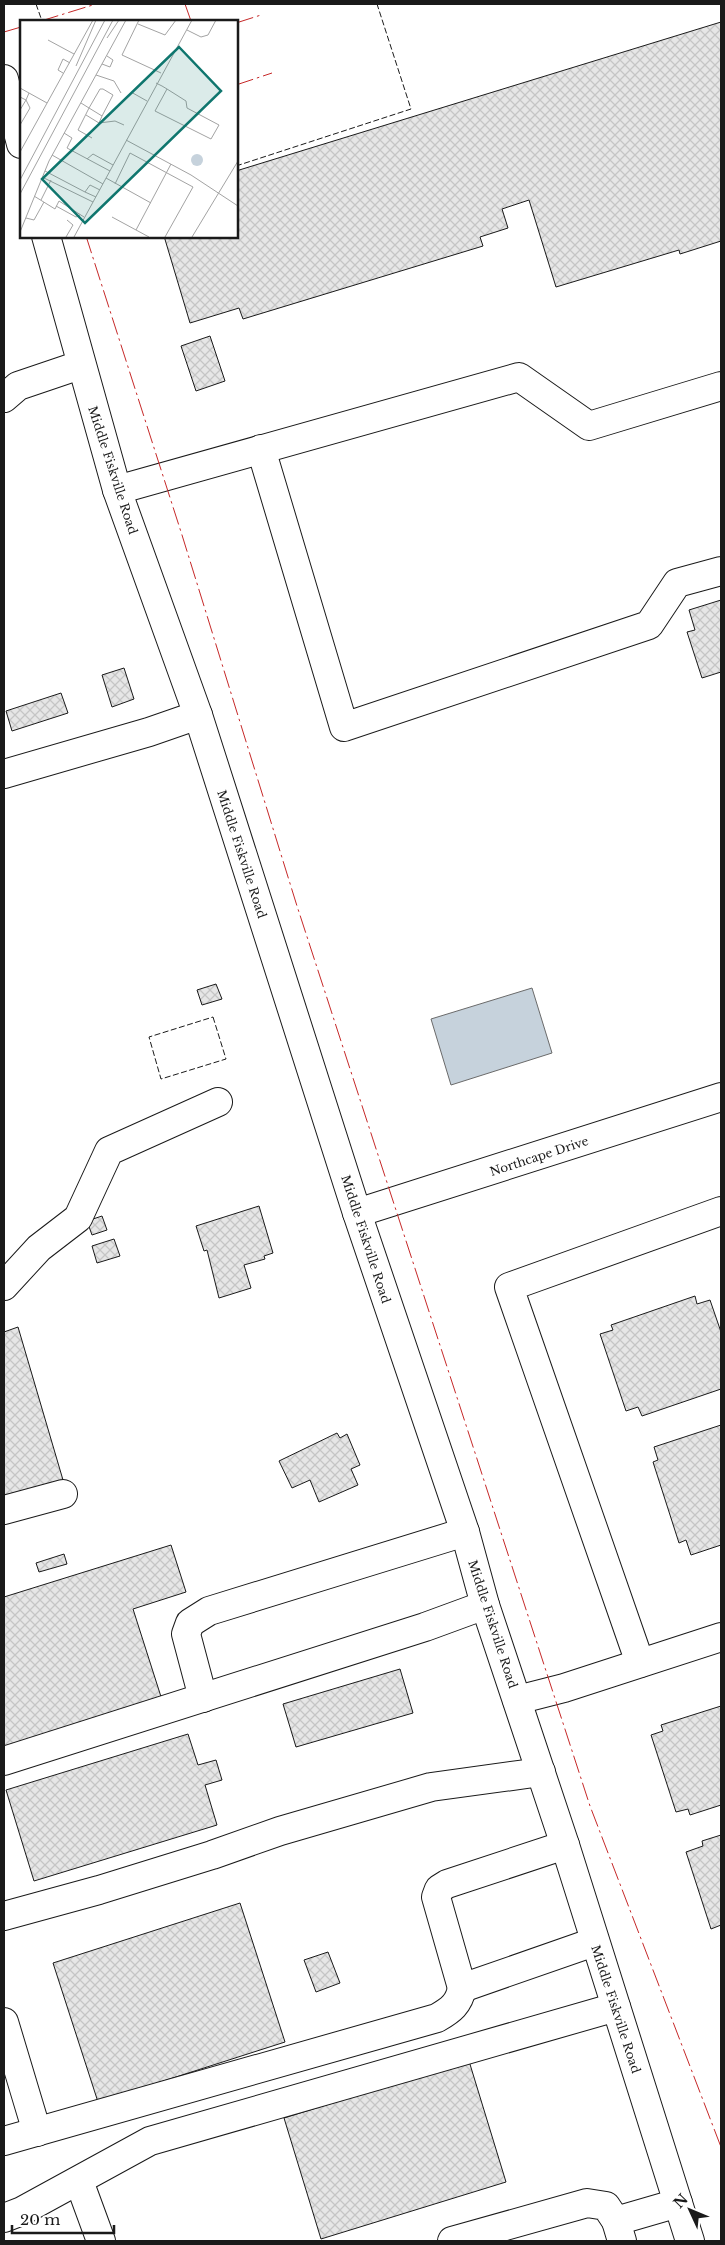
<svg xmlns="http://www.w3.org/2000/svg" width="725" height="2245" viewBox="0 0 725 2245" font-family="'Libre Baskerville',serif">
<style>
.water{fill:#c6d2dc;stroke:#6a6a6a}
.building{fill:url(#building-cross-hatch);stroke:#1a1a1a}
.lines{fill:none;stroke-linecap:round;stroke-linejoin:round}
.minor-casing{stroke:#1a1a1a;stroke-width:30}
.minor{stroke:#fff;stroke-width:28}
.fence{stroke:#1a1a1a;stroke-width:1;stroke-dasharray:6 2.5;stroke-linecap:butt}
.power{stroke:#c62828;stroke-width:1;stroke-dasharray:18 4 2.5 4;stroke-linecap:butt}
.labels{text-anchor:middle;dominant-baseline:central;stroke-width:4;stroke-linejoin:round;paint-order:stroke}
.street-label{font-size:12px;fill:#1a1a1a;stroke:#fff}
.inset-road{fill:none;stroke:#a3a3a3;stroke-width:1}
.view{fill:#0f766e;fill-opacity:0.15;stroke:#0f766e;stroke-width:2.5}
.inset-edge{fill:none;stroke:#1a1a1a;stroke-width:2.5}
</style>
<defs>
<pattern id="building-cross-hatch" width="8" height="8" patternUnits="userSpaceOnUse" patternTransform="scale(1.25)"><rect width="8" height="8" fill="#e6e6e6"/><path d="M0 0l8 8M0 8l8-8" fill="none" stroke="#c5c5c5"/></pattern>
</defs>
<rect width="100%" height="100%" fill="#fff"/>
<polygon class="water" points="532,988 552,1053 451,1085 431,1019"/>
<g class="building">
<polygon points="721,22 721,241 680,254 679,250 556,287 529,200 502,209 508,228 480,237 483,246 243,319 239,308 190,323 164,236 236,236 236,171"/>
<polygon points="210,336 225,381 196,391 181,346"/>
<polygon points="721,600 721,672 702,678 687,632 695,630 689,610"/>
<polygon points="124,668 134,699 112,707 102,675"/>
<polygon points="61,693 68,713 12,731 6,711"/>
<polygon points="216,984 222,999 202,1005 197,990"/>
<polygon points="259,1206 273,1253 264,1256 265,1259 244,1265 251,1288 219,1298 207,1250 204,1251 196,1226"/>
<polygon points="102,1216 107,1230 92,1235 87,1221"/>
<polygon points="114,1239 120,1256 97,1263 92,1246"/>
<polygon points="695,1296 697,1304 710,1300 721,1332 721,1389 642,1416 638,1407 626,1411 600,1334 613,1330 611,1325"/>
<polygon points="18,1327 63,1480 4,1498 4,1332"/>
<polygon points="721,1425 721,1545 691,1555 686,1540 679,1543 653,1462 658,1460 654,1447"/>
<polygon points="337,1433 340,1438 347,1434 360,1465 351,1469 358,1485 319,1502 310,1480 292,1488 279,1461"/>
<polygon points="171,1545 186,1592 133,1609 163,1703 4,1753 4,1597"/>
<polygon points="64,1554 67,1564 39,1572 36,1563"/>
<polygon points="400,1669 413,1713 296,1747 283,1704"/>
<polygon points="721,1706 721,1805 690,1815 688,1809 676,1812 651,1735 663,1731 661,1725"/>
<polygon points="188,1734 198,1765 216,1760 222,1780 205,1785 217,1825 34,1881 6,1790"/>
<polygon points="721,1835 721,1925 711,1929 686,1852 703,1846 702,1841"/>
<polygon points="240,1903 285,2042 98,2102 53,1963"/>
<polygon points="328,1952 340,1983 316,1992 304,1960"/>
<polygon points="469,2061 506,2182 321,2239 284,2118"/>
</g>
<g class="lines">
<defs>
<g id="minor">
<polyline points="4,79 21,144"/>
<polyline points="46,236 117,490 198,715 357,1213 465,1532 485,1605 565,1845 690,2241"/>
<polyline points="4,398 18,386 80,365"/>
<polyline points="261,449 344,727 649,625 677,583 721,571"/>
<polyline points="117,490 519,377 589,426 721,386"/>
<polyline points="4,774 149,732 198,715"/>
<polyline points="357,1213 721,1097"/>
<polyline points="4,1286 39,1248 78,1218 109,1151 218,1102"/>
<polyline points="4,1510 63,1494"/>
<polyline points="640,1663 509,1287 721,1211"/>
<polyline points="203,1698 186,1634 190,1623 209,1611 465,1532"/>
<polyline points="517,1700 564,1688 721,1637"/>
<polyline points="4,1761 425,1627 485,1605"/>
<polyline points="565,1845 447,1884 439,1889 436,1897 462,1988 594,1942"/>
<polyline points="4,1916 99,1890 212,1855 280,1831 431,1787 541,1772"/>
<polyline points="4,2022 37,2132"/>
<path d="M4,2141l433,-123c14,-8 22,-14 25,-30"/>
<polyline points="79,2181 101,2241"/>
<polyline points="4,2218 22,2211 150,2141 616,2007"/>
<polyline points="616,2221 678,2203"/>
<polyline points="452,2241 587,2203 606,2206 616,2221 622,2241"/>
</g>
</defs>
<use href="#minor" class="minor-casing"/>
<use href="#minor" class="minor"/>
<g class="fence">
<polyline points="36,4 42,21"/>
<polyline points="236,166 411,109 377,4"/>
<polygon points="213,1017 226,1059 161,1079 149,1037"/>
</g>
<g class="power">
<polyline points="185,4 191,21"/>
<polyline points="41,21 96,4"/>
<polyline points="236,23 261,15"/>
<polyline points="4,32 21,27"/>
<polyline points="236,85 272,73"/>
<polyline points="86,236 182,535 297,906 590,1806 721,2147"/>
</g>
</g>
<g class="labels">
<g class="street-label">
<text transform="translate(113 470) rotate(72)">Middle Fiskville Road</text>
<text transform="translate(242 854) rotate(72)">Middle Fiskville Road</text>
<text transform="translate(539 1156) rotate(-18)">Northcape Drive</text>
<text transform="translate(366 1239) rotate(72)">Middle Fiskville Road</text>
<text transform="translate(493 1624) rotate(72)">Middle Fiskville Road</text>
<text transform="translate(616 2009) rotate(72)">Middle Fiskville Road</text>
</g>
</g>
<g transform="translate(20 20)">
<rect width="218" height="218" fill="#fff"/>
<path d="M171 140a6 6 0 1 1 12 0a6 6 0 1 1-12 0Z" fill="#c6d2dc"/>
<path class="inset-road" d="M119,0l-17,35 39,18M118,4l27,11 11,-15M167,10l14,7 7,-2 8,-15M87,18l12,-18M28,20l26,14M82,44l8,3 3,-7 -6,-4M56,46l20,-46M43,53l-5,-3 5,-11 7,4M76,55l18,6 7,12M136,63l6,3 5,3 19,12 1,7 32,17 -8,14 -56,-28 12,-22M0,68l27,15M111,72l16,9M0,77l6,3 -6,10M61,83l8,5 -11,22 14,8M66,95l13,8 3,-7 -13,-8 11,-19h3l10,6 -11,21M79,103l16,-2 9,4M0,105l10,-17 -4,-8 3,-7M44,113l8,5 -5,10 43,23M106,120l65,35 47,31M0,132l73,-132M32,135l51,29M67,139l6,-5 20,11M25,151l40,21M22,157l51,25M86,158l45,25M0,160l85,-160M95,164l15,-31 63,34 -28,50M0,174l93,-174M14,176l21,13 4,-8 25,16M76,177l-11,-5 5,-7 10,5M21,180l10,-20M36,186l20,11 4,-2M92,197l37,20M6,198l8,2 10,-18M116,210l35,-66M0,212l29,-71 77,-141M46,217l7,-12 -6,-5M54,217l118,-217M172,217l46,-76"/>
<path class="view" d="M159,27l42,44 -136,132 -43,-44z"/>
<rect width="218" height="218" class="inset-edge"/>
</g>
<rect width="725" height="2245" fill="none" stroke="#1a1a1a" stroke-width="10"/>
<g transform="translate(690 2210) rotate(314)" stroke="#ffffff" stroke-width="4" paint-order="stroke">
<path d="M0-4L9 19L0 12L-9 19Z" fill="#1a1a1a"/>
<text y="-8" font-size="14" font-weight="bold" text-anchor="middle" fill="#1a1a1a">N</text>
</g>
<path d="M12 2225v8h102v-8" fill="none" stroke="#1a1a1a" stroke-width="2.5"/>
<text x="20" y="2225" font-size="15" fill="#1a1a1a" stroke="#ffffff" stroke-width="4" paint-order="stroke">20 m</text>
</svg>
